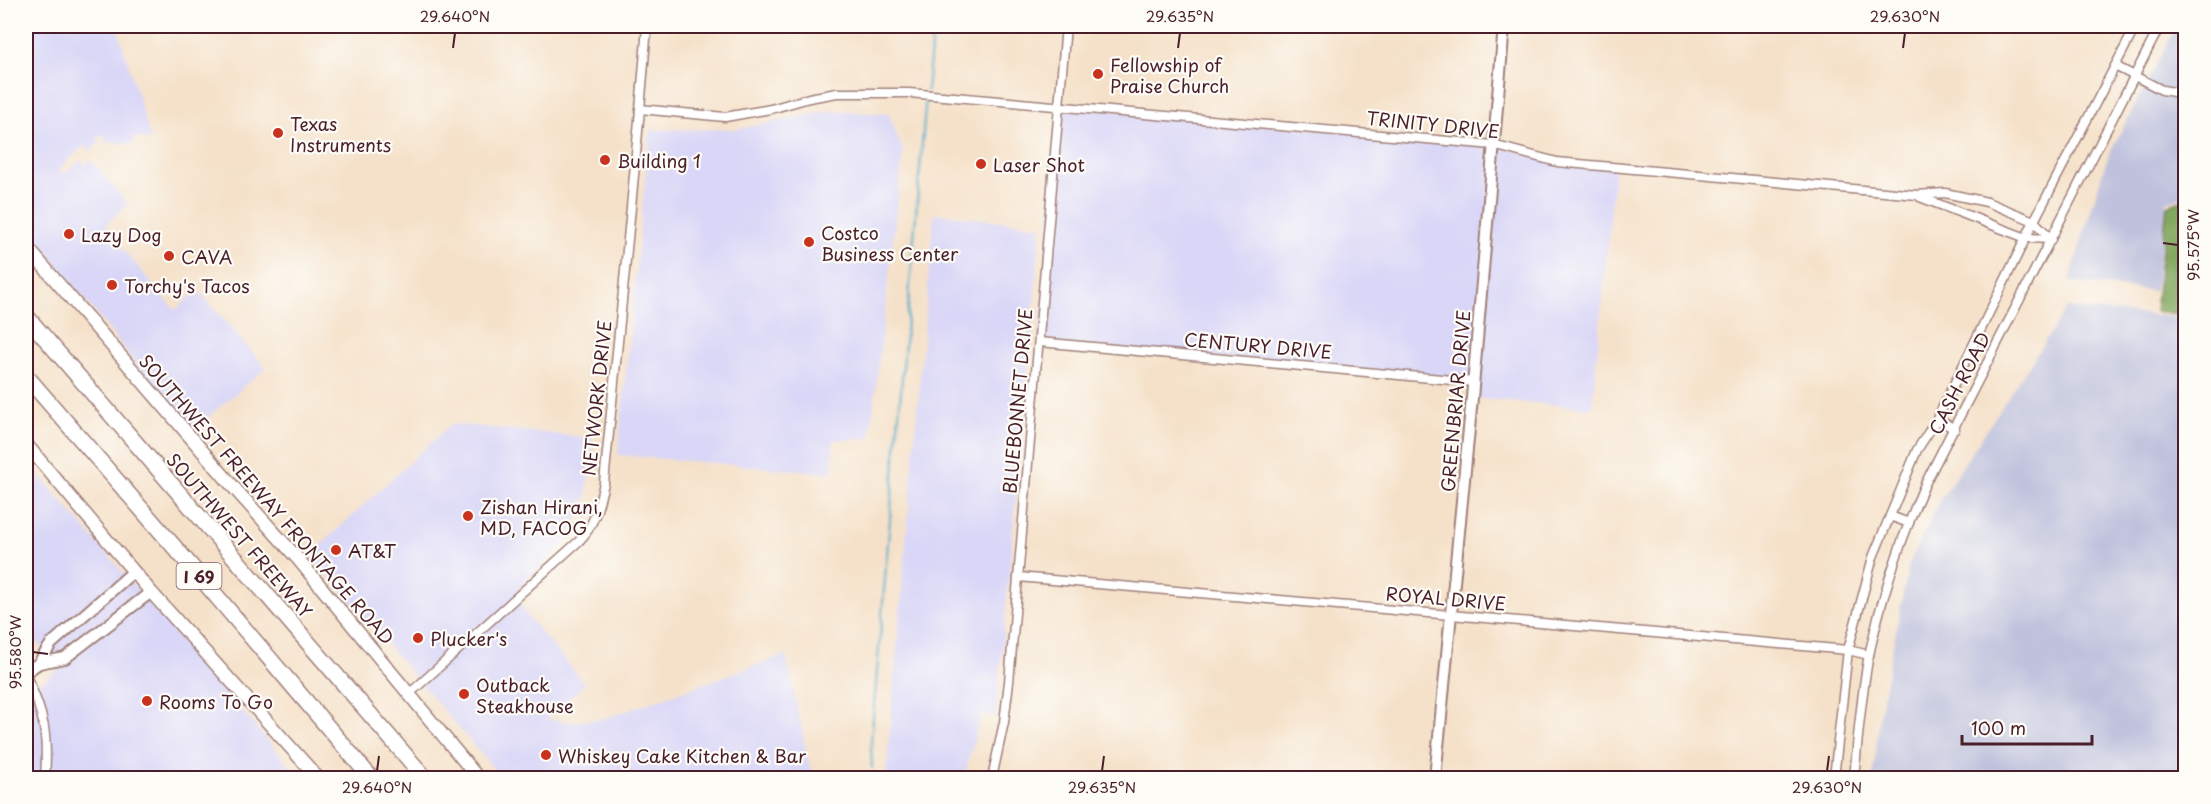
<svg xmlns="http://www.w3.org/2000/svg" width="2211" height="804" viewBox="0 0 2211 804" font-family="'Playpen Sans',sans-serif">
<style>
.built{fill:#d9d6f7}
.industrial{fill:#c0c2dd}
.forest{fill:#82a85e;stroke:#666444;stroke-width:1.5}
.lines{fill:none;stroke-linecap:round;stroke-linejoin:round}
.stream{stroke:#4ba8ca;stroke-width:2}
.minor-casing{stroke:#a0807a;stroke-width:11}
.tertiary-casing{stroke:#a0807a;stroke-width:14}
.secondary-casing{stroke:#a0807a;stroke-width:15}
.motorway-casing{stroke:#a0807a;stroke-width:18}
.minor{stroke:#fff;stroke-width:8}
.tertiary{stroke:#fff;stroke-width:10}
.secondary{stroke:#fff;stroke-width:12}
.motorway{stroke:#fff;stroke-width:15}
.ticks{fill:none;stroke:#4a1f2b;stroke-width:2}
.poi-dot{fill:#c8321e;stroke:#fdfcf7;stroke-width:2}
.labels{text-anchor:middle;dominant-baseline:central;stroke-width:4.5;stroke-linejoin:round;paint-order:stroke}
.shield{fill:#fdfcf7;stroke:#806168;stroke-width:1.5}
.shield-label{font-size:16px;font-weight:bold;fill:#4a1f2b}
.poi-label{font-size:18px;fill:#4a1f2b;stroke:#fdfcf7;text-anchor:start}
.street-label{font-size:18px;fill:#4a1f2b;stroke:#fdfcf7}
.neatline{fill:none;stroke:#4a1f2b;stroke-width:2}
.ticks-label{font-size:15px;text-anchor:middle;fill:#4a1f2b}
</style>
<rect width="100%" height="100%" fill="#fdfcf7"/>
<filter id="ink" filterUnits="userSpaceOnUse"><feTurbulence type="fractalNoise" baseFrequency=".0167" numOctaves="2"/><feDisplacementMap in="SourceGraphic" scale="12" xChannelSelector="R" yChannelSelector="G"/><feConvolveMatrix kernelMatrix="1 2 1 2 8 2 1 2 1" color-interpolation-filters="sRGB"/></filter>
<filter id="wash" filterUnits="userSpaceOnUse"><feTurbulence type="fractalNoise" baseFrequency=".008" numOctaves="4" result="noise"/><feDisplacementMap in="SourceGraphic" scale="24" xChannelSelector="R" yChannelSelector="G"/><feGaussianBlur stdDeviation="1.35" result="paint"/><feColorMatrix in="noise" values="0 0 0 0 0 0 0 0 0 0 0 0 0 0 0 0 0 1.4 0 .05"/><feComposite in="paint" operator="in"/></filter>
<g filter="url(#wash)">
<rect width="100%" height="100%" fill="#f5e1c9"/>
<g class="built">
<polygon points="35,26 113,26 119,33 151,140 134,137 134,144 105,142 105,135 96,137 100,141 90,151 84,146 58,170 63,174 81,160 86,164 91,160 128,204 106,224 119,245 175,310 198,290 266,368 190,432 26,225 26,35"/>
<polygon points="1060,106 1493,145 1539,158 1615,167 1592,408 1472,398 1474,382 1039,342"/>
<polygon points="830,111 889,114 903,152 870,438 833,440 832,473 618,455 650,130 738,129"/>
<polygon points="934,213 1041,226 996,716 981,714 964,778 899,778 886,777"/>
<polygon points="451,424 593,438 586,499 569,538 516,592 527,616 585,684 546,719 572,722 603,719 786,655 812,778 502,778 310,555"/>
<polygon points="26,460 300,778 26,778 26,695 59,668 26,630"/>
</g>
<g class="industrial">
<polygon points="2177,26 2185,26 2185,196 2167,202 2155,291 2069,282 2107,158"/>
<polygon points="2067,308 2185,318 2185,778 1873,778 1880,712 1909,564 1939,502"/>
</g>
<polygon class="forest" points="2185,200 2185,314 2155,312 2167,206"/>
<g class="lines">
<g class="stream">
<polyline points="927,91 933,26"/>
<polyline points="872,768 871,742 926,97"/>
</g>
</g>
</g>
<g filter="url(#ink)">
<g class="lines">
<defs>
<g id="minor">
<polyline points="2115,66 2162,90 2186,94"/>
<polyline points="640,109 725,117 771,109 809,98 837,93 909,93 1493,145 1557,162 1917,195 1945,193 1987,202 2034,221 2051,239"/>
<polyline points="1920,197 2026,238 2051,239"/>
<polyline points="1039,342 1474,382"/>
<polyline points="1937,419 1955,429"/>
<polyline points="1890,516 1909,523"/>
<polyline points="1018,577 1848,650 1869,655"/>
<path d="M26,676c19,39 22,60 19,102"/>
<path d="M409,694l170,-153c16,-16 20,-37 25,-58 15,-152 31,-305 43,-457"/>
<polyline points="992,778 1004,722 1009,682 1066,26"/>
<polyline points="1834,778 1848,650 1873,557 1890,516 1917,450 1937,419 2034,221 2136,26"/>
<path d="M1854,778c4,-40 7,-83 15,-123 12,-56 33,-119 56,-171l235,-458"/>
</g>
<g id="tertiary">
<polyline points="39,663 51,644 134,571"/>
<polyline points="26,672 39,663 65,658 151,592"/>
<polyline points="1435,778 1472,398 1504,26"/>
</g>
<g id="secondary">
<polyline points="26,246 236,490 298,559 478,778"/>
<polyline points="26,444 151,592 318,778"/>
</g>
<g id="motorway">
<polyline points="26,316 425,778"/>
<polyline points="26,376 196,572 371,778"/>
</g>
</defs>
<use href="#minor" class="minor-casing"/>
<use href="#tertiary" class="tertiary-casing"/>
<use href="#secondary" class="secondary-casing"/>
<use href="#motorway" class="motorway-casing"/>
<use href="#minor" class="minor"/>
<use href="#tertiary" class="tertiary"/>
<use href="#secondary" class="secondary"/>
<use href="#motorway" class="motorway"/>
</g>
</g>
<path class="ticks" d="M453,48l2,-15M1178,48l2,-15M1903,48l2,-15M2163,243l15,2M33,652l15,2M377,771l2,-15M1102,771l2,-15M1827,771l2,-15"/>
<g class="poi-dot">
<circle cx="1098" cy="74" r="6"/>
<circle cx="278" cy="133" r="6"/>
<circle cx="605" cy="160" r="6"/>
<circle cx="981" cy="164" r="6"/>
<circle cx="69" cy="234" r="6"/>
<circle cx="809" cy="242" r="6"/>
<circle cx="169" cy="256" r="6"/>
<circle cx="112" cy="285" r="6"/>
<circle cx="468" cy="516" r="6"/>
<circle cx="336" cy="550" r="6"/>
<circle cx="418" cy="638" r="6"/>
<circle cx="464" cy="694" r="6"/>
<circle cx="147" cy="701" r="6"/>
<circle cx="546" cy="755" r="6"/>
</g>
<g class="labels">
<rect class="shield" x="176.5" y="563" width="45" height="26" rx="4.5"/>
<g class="shield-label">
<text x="199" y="576">I 69</text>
</g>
<g class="poi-label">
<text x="1110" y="64">Fellowship of<tspan x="1110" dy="21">Praise Church</tspan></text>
<text x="290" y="123">Texas<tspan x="290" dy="21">Instruments</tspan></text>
<text x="617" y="160">Building 1</text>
<text x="993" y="164">Laser Shot</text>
<text x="821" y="232">Costco<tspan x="821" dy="21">Business Center</tspan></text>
<text x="81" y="234">Lazy Dog</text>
<text x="181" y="256">CAVA</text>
<text x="124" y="285">Torchy's Tacos</text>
<text x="480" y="506">Zishan Hirani,<tspan x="480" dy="21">MD, FACOG</tspan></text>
<text x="348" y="550">AT&amp;T</text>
<text x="430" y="638">Plucker's</text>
<text x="476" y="684">Outback<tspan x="476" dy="21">Steakhouse</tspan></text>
<text x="159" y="701">Rooms To Go</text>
<text x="558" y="755">Whiskey Cake Kitchen &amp; Bar</text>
</g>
<g class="street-label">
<text transform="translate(1433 124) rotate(6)">TRINITY DRIVE</text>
<text transform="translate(1258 345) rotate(5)">CENTURY DRIVE</text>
<text transform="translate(1959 383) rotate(-63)">CASH ROAD</text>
<text transform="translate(596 398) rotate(-84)">NETWORK DRIVE</text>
<text transform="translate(1017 401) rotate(-85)">BLUEBONNET DRIVE</text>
<text transform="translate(1455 401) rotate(-85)">GREENBRIAR DRIVE</text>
<text transform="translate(267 499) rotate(49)">SOUTHWEST FREEWAY FRONTAGE ROAD</text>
<text transform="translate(240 535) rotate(49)">SOUTHWEST FREEWAY</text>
<text transform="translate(1446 598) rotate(5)">ROYAL DRIVE</text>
</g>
</g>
<rect width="2211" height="804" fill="none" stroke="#fdfcf7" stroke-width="66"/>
<path d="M1962 735v9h130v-9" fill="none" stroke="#4a1f2b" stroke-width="3"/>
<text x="1971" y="735" font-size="18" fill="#4a1f2b" stroke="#fdfcf7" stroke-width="4.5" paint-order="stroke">100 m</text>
<rect x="33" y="33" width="2145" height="738" class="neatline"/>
<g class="ticks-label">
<text x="455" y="22">29.640°N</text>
<text x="1180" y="22">29.635°N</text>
<text x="1905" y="22">29.630°N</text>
<text transform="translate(2194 245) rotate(-90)" y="5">95.575°W</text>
<text transform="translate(16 652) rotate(-90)" y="5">95.580°W</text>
<text x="377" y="793">29.640°N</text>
<text x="1102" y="793">29.635°N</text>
<text x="1827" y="793">29.630°N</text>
</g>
</svg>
